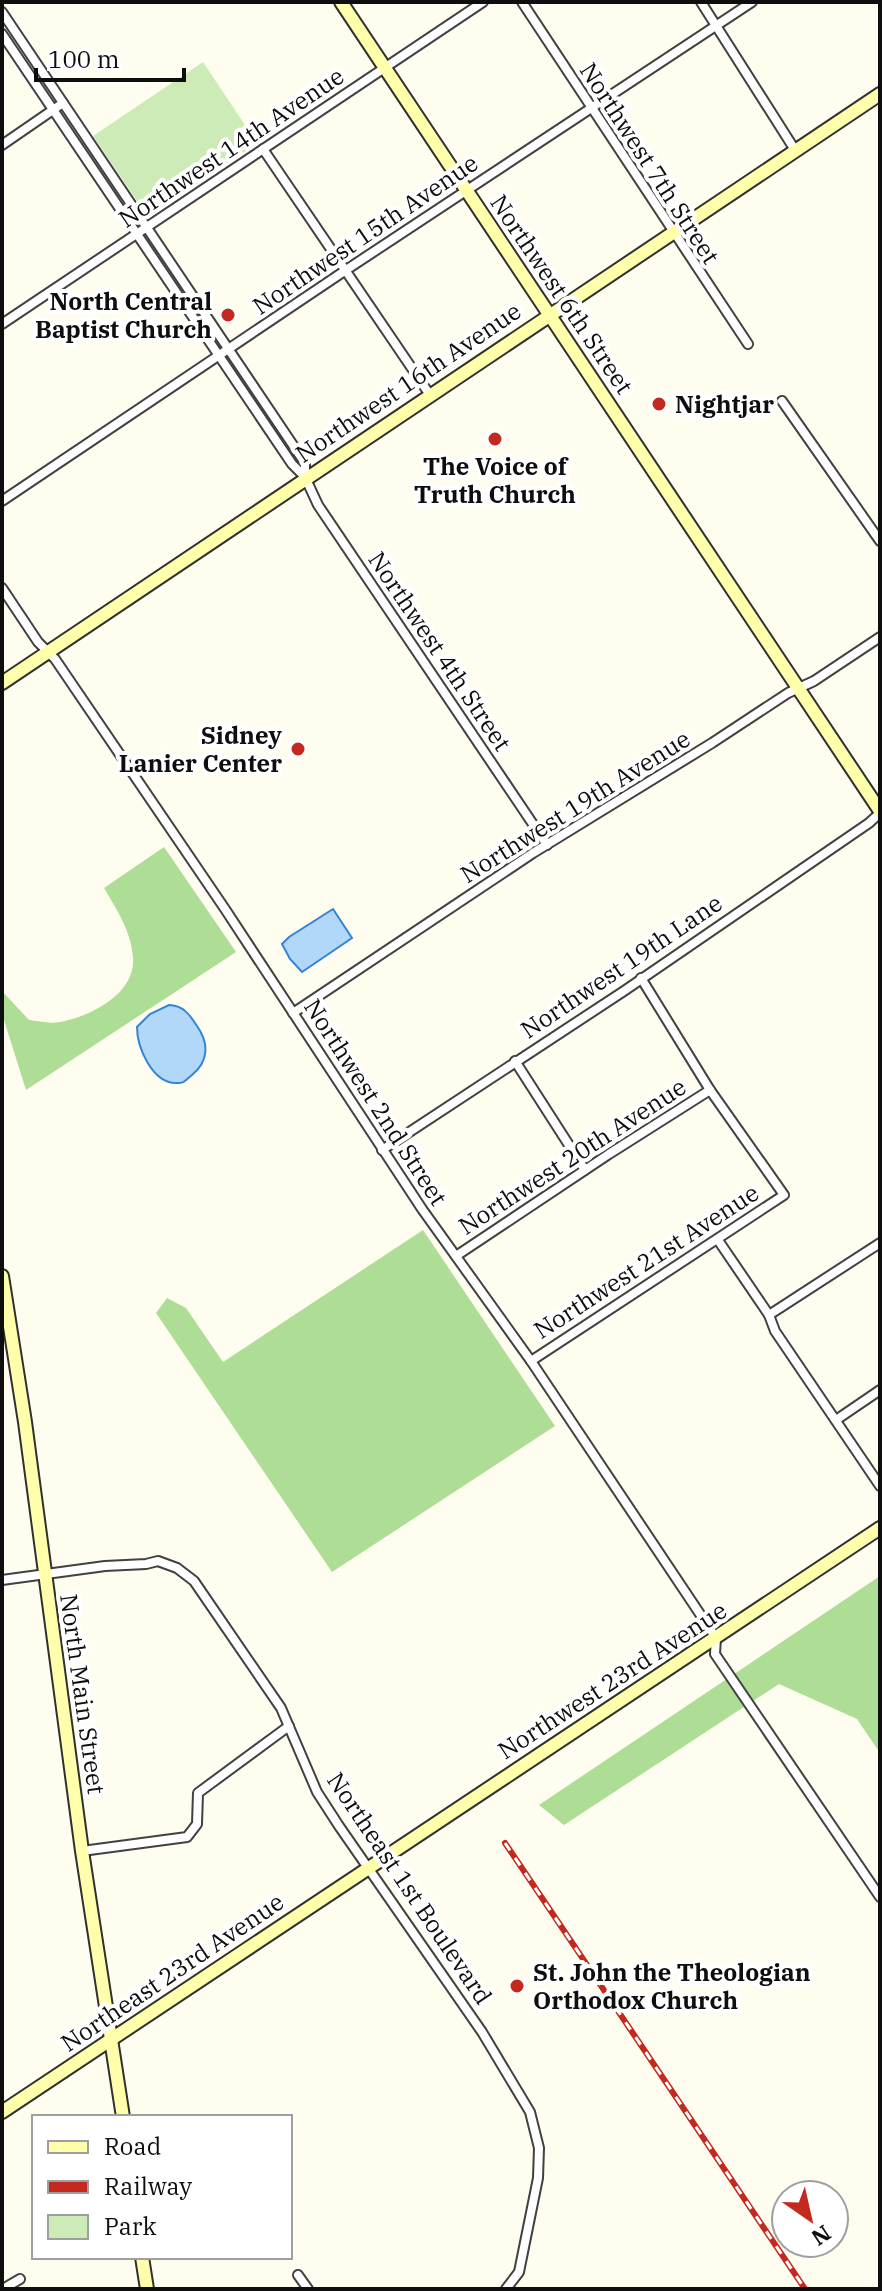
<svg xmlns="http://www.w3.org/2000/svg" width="882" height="2291" viewBox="0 0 882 2291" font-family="'IBM Plex Serif',serif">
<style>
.green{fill:#cdebb7}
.forest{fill:#aedd95}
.water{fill:#b1d7f9;stroke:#3584d3;stroke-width:2}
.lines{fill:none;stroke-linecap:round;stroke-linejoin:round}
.street-casing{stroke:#414141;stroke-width:12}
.secondary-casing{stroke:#303030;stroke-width:16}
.street{stroke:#fff;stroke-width:8}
.secondary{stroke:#fffeaa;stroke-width:12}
.rail-casing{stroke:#c42920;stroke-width:6}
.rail{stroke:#fff;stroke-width:3;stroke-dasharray:9;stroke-linecap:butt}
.poi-dot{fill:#c42920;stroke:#fff;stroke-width:3}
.labels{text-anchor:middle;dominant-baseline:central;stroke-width:8;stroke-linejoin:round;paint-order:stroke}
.street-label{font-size:24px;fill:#0e0e0e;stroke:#fff}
.poi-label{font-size:24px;font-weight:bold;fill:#0e0e0e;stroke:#fff;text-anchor:end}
</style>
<rect width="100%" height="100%" fill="#fffdef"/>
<polygon class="green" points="203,62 257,143 148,217 93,136"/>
<g class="forest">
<path d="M164,847l72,105 -210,138 -22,-70 -2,-29 27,29c9,1 21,4 31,2 31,-6 76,-28 73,-65 -2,-26 -16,-47 -29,-69z"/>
<polygon points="423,1230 555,1426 332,1572 156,1313 167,1298 186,1308 223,1362"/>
<polygon points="880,1576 880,1753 857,1719 779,1684 564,1825 539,1805"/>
</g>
<g class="water">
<polygon points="333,909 352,938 302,972 290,959 282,944 289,937"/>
<path d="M169,1005c14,0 21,10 28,21 12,17 12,35 -5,49 -5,4 -8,9 -16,8 -24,0 -39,-36 -39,-56l13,-13z"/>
</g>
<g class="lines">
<defs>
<g id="street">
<polyline points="522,2 748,344"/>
<polyline points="701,2 795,150"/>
<polyline points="2,12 305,463 305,477 318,505 547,845"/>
<polyline points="2,34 292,464 305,477"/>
<polyline points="2,145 63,103"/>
<polyline points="263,149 430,395"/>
<polyline points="2,324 483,2"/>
<polyline points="782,401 880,541"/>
<polyline points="2,501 346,270 752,2"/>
<polyline points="2,588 38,642 55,659 225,909 422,1209 531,1361 716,1638 715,1654 880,1897"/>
<polyline points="293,1013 533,853 712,743 788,693 814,681 880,637"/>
<polyline points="515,1061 585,1170"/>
<polyline points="382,1150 624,991 869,823 880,813"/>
<polyline points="718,1240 769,1315 775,1331 880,1486"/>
<polyline points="456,1256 609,1154 710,1090"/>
<polyline points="769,1315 880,1243"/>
<polyline points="531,1361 784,1195 710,1090 641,978"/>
<polyline points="836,1420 880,1390"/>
<polyline points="2,1580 105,1566 146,1564 158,1561 177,1568 194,1581 281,1708 317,1792 339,1826 482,2032 530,2112 539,2148 538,2178 519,2272 506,2289"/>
<polyline points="82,1851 187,1837 197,1824 198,1793 289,1726"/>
<polyline points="298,2275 308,2289"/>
<polyline points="3,2289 20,2279"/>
</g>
<g id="secondary">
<polyline points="341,2 880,811"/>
<polyline points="2,683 880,94"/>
<polyline points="2,1276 25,1422 82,1851 123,2117"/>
<polyline points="2,2112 880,1528"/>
<polyline points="142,2257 147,2289"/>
</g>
</defs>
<use href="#street" class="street-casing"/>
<use href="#secondary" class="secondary-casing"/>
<use href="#street" class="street"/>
<use href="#secondary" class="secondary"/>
<defs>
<polyline id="rail" points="505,1843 805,2289"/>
</defs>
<use href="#rail" class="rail-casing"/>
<use href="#rail" class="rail"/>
</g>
<g class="poi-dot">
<circle cx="228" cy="315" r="8"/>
<circle cx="659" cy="404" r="8"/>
<circle cx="495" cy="439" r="8"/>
<circle cx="298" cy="749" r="8"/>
<circle cx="517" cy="1986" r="8"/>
</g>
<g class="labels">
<g class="street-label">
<text transform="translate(231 147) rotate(-34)">Northwest 14th Avenue</text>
<text transform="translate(650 163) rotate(57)">Northwest 7th Street</text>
<text transform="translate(365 234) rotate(-34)">Northwest 15th Avenue</text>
<text transform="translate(562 294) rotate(56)">Northwest 6th Street</text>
<text transform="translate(408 382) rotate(-34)">Northwest 16th Avenue</text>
<text transform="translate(440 651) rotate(56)">Northwest 4th Street</text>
<text transform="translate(575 806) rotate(-32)">Northwest 19th Avenue</text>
<text transform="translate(621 966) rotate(-34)">Northwest 19th Lane</text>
<text transform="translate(376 1102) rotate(57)">Northwest 2nd Street</text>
<text transform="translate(572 1156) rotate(-33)">Northwest 20th Avenue</text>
<text transform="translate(646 1261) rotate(-33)">Northwest 21st Avenue</text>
<text transform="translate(612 1680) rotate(-33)">Northwest 23rd Avenue</text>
<text transform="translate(83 1694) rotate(82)">North Main Street</text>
<text transform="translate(410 1888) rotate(56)">Northeast 1st Boulevard</text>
<text transform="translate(172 1972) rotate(-34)">Northeast 23rd Avenue</text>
</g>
<g class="poi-label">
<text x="212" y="301">North Central<tspan x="212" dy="28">Baptist Church</tspan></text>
<text x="675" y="404" text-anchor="start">Nightjar</text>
<text x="495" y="466" text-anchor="middle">The Voice of<tspan x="495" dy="28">Truth Church</tspan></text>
<text x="282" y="735">Sidney<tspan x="282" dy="28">Lanier Center</tspan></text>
<text x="533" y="1972" text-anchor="start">St. John the Theologian<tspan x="533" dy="28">Orthodox Church</tspan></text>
</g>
</g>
<rect width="882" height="2291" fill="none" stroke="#0e0e0e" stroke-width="8"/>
<rect x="32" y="2115" width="260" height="144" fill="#ffffff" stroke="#9f9f9f" stroke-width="2"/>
<rect x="48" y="2141" width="40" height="12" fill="#fffeaa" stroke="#9f9f9f" stroke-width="2"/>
<text x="104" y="2155" font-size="24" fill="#0e0e0e">Road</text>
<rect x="48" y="2181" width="40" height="12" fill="#c42920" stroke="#9f9f9f" stroke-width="2"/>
<text x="104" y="2195" font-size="24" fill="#0e0e0e">Railway</text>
<rect x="48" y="2215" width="40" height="24" fill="#cdebb7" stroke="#9f9f9f" stroke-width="2"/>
<text x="104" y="2235" font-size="24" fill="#0e0e0e">Park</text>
<g transform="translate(810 2219) rotate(146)"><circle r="38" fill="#ffffff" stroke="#9f9f9f" stroke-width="2"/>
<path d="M0-6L14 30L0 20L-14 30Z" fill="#c42920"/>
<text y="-12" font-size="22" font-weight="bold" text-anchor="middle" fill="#0e0e0e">N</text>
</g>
<path d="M36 68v12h148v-12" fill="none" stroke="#0e0e0e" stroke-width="4"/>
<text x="48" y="68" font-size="24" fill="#0e0e0e" stroke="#ffffff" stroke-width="6" paint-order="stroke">100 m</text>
</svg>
